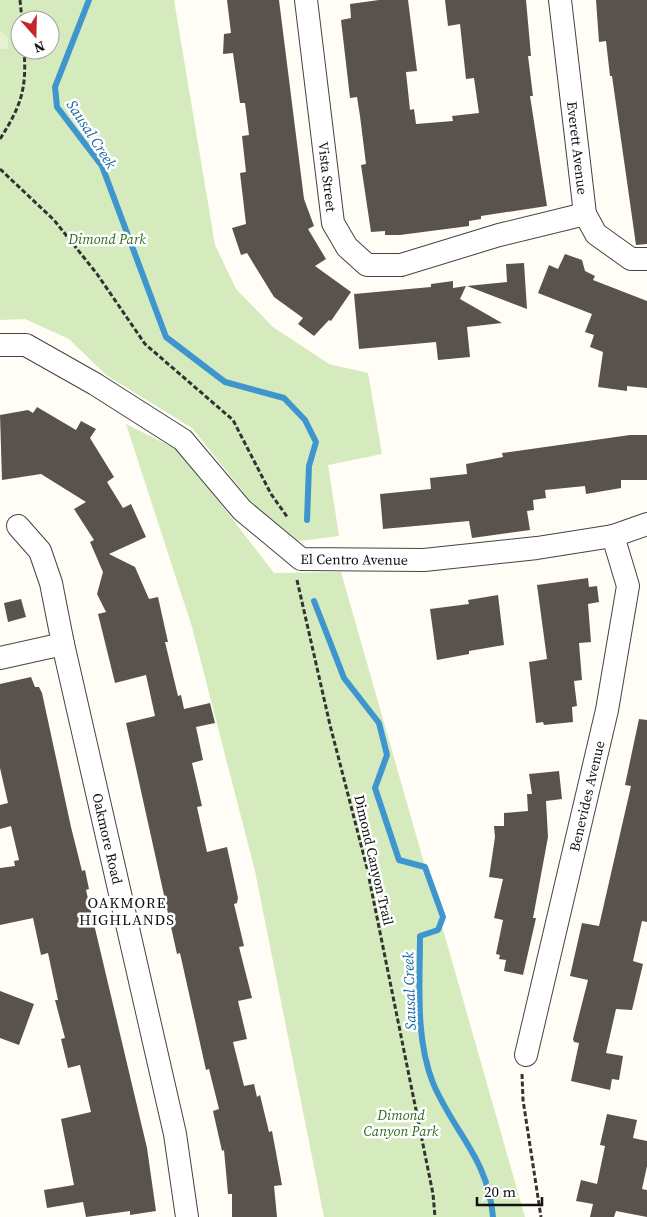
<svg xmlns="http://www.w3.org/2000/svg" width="647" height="1217" viewBox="0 0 647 1217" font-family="'Source Serif 4',serif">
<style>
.green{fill:#d5ebbd;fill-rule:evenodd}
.pitch{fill:#e6f2cf}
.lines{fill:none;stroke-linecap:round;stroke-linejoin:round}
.stream{stroke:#3f96cf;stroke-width:6}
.building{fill:#5a524d}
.minor-casing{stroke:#444;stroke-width:24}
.path{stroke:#333;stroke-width:3;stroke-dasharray:5 2.5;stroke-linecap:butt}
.minor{stroke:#fff;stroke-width:22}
.labels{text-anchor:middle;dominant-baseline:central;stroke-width:5;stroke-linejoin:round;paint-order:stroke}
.street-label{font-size:14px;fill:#111;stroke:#fff}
.park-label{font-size:14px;font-style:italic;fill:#2f6b1f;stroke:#fff}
.water-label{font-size:15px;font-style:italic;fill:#1768a6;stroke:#fff}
.neighbourhood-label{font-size:15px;letter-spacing:1px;fill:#111;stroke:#fff}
</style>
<rect width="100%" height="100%" fill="#fffdf5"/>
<g class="green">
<path d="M0,0h174l41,245 21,44 37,38 56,37 39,9 14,81 -54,11 11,71 -55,7 -92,-115 -86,-53 -37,-36 -44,-20 -25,1zM20,20h30v30h-30z"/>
<polygon points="126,424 180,451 274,573 341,572 525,1217 324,1217 255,871 192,627"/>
</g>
<polygon class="pitch" points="0,30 8,38 8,49 0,49"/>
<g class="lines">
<g class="stream">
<polyline points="89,0 55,87 57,107 102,166 166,337 225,382 284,398 305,420 316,442 309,466 307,520"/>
<path d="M314,601l30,77 35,45 8,32 -12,33 24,72 26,7 18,50 -5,13 -18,6c0,47 -5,102 13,147 21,50 55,75 60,134"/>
</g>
</g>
<g class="building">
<polygon points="227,0 279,0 304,199 314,226 308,229 326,259 315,266 351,292 331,321 329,320 314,336 298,324 303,318 274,297 247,253 241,255 232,228 246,224 240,173 246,172 242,136 249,135 245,103 240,103 233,53 223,54 224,34 231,33"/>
<polygon points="379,0 408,0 417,71 406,72 410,110 414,109 416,124 453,121 452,116 479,113 474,78 466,79 460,24 448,26 445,0 526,0 531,56 528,56 533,96 530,96 547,206 481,216 481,219 469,221 469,226 400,235 385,235 385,231 371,232 361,165 366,164 360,116 357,97 350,98 341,20 351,18 350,4"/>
<polygon points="596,0 647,0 647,244 636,245 612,76 610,76 606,41 599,42"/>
<polygon points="565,254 582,260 585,271 595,276 593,280 647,301 647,388 627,386 627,391 598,387 603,352 590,347 594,335 585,332 592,314 538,293 549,265 558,269"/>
<polygon points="524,263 527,309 467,286 507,282 506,264"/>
<polygon points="453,281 453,288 466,286 460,299 502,323 467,327 470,357 438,360 436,342 359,349 354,294 431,287 431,284"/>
<polygon points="37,407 76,430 81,421 96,429 90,438 114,477 107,482 123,508 131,504 146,537 109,554 135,567 149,599 158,597 168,642 165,642 178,696 181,695 184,709 210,703 215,723 196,727 203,760 192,763 202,806 197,807 207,852 227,847 238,898 237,903 234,904 244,946 239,947 252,998 238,1001 247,1039 233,1042 244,1086 254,1084 257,1097 260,1095 269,1132 272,1131 282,1185 274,1186 277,1217 232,1217 232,1194 228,1194 224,1150 222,1151 213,1111 219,1109 209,1069 206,1070 180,953 177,954 126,723 155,716 146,675 115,683 98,614 106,612 97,594 103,572 90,542 94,540 74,509 86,502 41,474 2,480 0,415 28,410 33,413"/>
<polygon points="630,435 647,435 647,480 621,480 621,488 586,494 585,486 545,490 546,498 533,500 534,510 527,511 530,530 472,538 469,521 383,529 380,494 431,489 430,478 467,474 466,464 503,457 502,453"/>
<polygon points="588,578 589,587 597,586 599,602 588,604 591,642 579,643 582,680 574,681 577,706 572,707 573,722 544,725 543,722 536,723 529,662 547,659 537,585"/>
<polygon points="498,595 504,645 469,651 469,654 437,660 430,609 469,604 468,600"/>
<polygon points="21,599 26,617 8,622 4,603"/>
<polygon points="31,677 35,687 39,687 42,693 71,827 82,871 85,870 89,889 86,890 89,903 147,1148 156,1211 130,1215 130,1211 86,1217 83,1202 47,1208 44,1190 74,1185 61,1119 91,1112 80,1065 68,1068 61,1039 65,1038 55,1000 58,1000 48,953 41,955 33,918 0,925 0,868 15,866 14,861 19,860 11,826 0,829 0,805 8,803 0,768 0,684"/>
<polygon points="639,719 647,720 647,922 642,921 633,961 643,964 632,1010 616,1009 606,1053 623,1056 619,1080 612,1079 610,1090 571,1081 579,1043 574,1042 573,1039 588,980 570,976 582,923 599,926 631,786 625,785"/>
<polygon points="559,771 562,799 546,801 548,837 533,918 536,918 523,975 504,971 506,960 499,959 500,955 496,954 503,920 494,918 503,879 489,877 495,837 494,826 504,826 504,813 528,811 527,794 532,794 529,774"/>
<polygon points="0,991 34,1004 19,1045 0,1038"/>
<polygon points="607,1114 637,1120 633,1138 647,1141 647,1166 642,1189 647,1190 647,1217 616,1211 614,1217 590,1217 593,1204 576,1201 581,1180 597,1184 605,1146 600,1145"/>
</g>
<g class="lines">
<defs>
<g id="minor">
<path id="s1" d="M306,0l27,223 14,24 20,18h34l98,-30 86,-21"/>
<path id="s2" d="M560,0l25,214 11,20 35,25h16"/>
<path id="s3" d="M0,345h26l69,39 88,56 59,70 59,49 123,1 113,-12 76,-12 34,-12"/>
<path id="s4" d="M18,526l22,25 11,32 12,61 112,490 12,83"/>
<polyline points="0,658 63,644"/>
<path id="s5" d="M526,1055l81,-345 21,-124 -15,-50"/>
</g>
</defs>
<use href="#minor" class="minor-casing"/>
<g class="path">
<polyline points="20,0 22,20"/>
<path d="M0,139c21,-33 27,-50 24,-89"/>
<polyline points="0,169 54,220 97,274 145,344 233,420 271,494 288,518"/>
<polyline points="297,580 330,725 367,868 433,1194 435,1217"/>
<polyline points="522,1074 523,1100 541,1217"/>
</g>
<use href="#minor" class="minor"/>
</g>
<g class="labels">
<g class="street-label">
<text stroke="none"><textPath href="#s2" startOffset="149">Everett Avenue</textPath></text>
<text stroke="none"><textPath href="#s1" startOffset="178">Vista Street</textPath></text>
<text stroke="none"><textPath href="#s3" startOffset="431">El Centro Avenue</textPath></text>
<text stroke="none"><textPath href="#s5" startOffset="266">Benevides Avenue</textPath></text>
<text stroke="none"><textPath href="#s4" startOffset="329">Oakmore Road</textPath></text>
<text transform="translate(374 860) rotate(77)">Dimond Canyon Trail</text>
</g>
<g class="park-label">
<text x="107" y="239">Dimond Park</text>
<text x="401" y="1115">Dimond<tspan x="401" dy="16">Canyon Park</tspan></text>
</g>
<g class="water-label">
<text transform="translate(92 134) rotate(57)">Sausal Creek</text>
<text transform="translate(409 991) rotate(-92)">Sausal Creek</text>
</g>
<g class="neighbourhood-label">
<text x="127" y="902">OAKMORE<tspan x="127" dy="17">HIGHLANDS</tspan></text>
</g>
</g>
<g transform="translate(35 35) rotate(160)"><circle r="24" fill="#ffffff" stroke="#a0a0a0"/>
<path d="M0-4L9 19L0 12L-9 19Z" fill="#c4262e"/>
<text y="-8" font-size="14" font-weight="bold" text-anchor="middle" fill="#111111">N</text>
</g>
<path d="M477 1197v8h65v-8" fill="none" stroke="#111111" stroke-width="2.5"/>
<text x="484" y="1197" font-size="15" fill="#111111" stroke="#ffffff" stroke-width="4" paint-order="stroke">20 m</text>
</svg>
